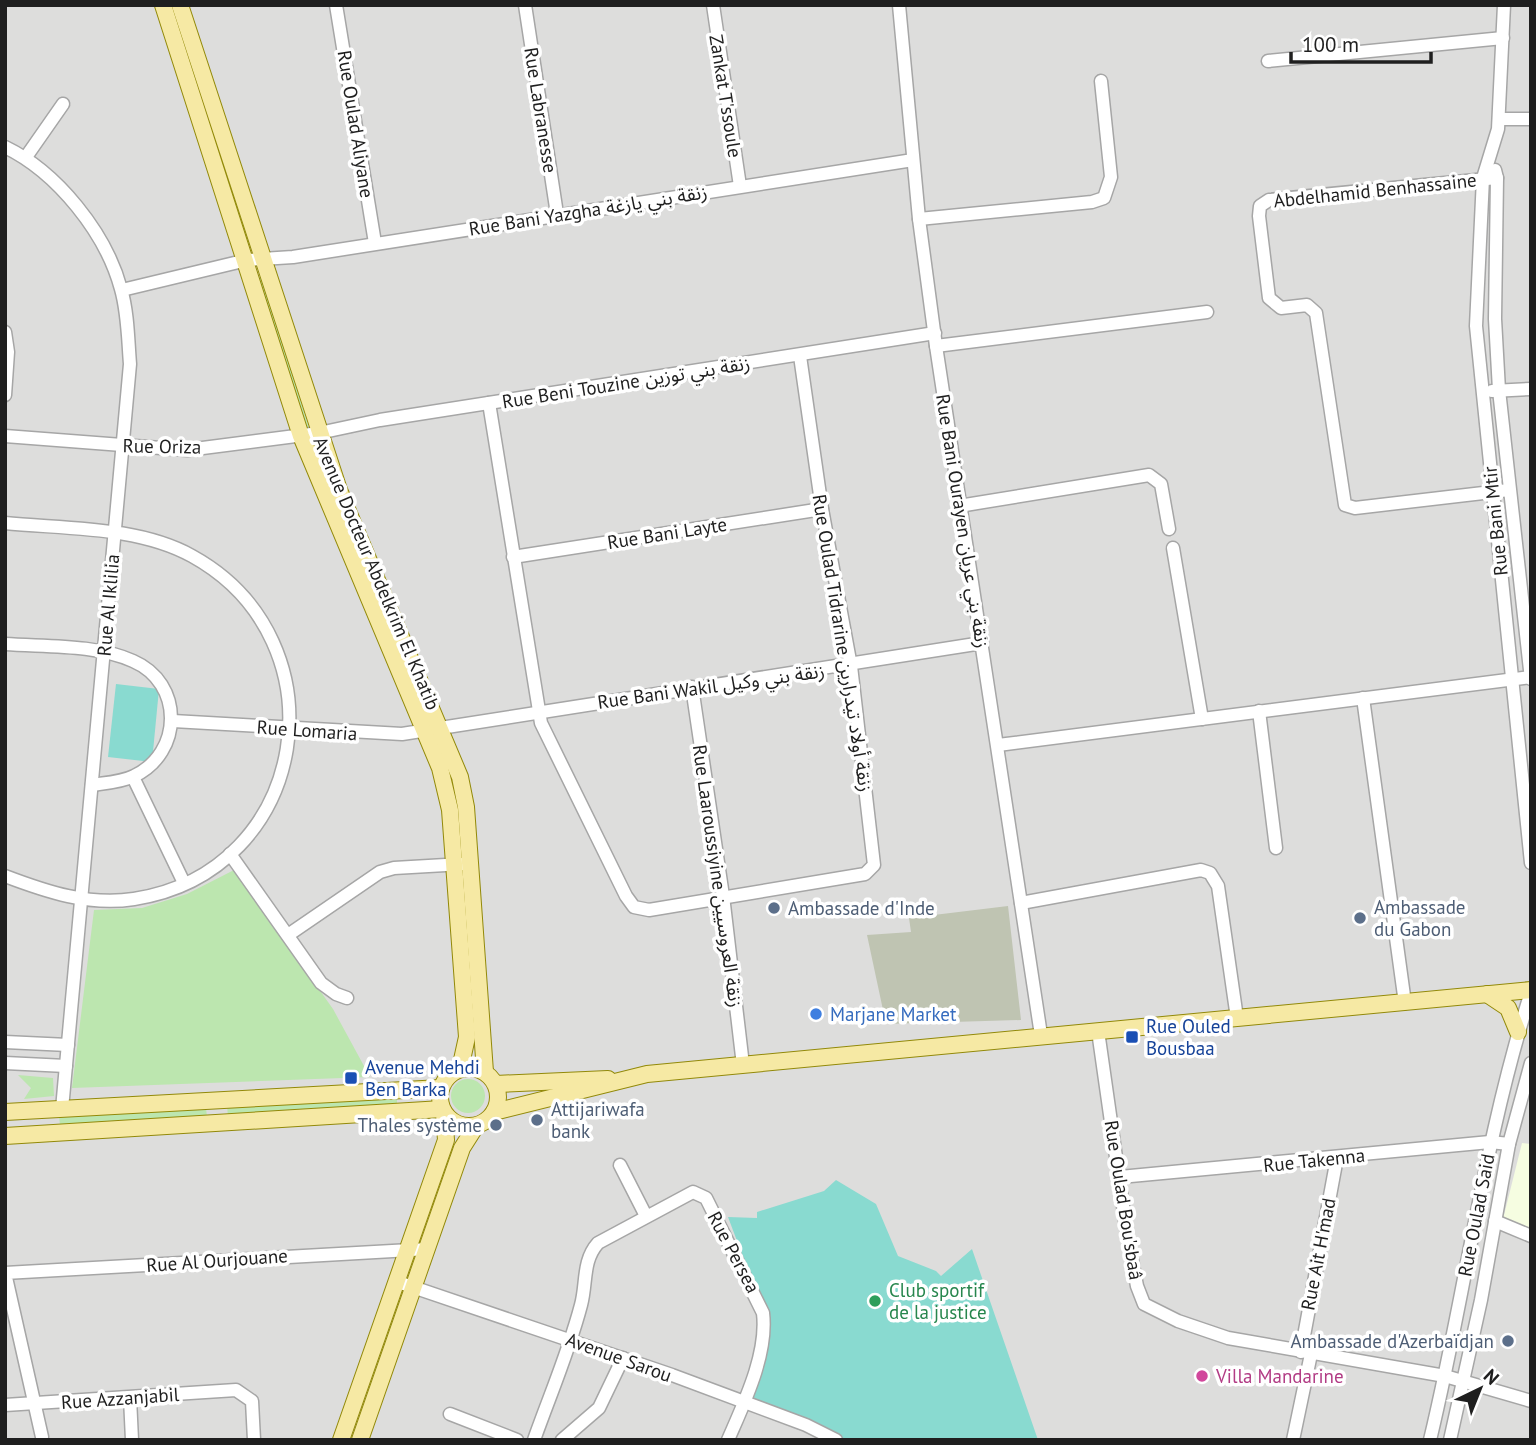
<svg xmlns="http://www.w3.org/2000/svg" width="1536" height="1445" viewBox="0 0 1536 1445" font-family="'PT Sans','Noto Sans Arabic',sans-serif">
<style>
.residential{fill:#dddddc}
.education{fill:#f6fde1}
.construction{fill:#bfc4b2}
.grass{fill:#bce6af}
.pitch{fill:#89dad0}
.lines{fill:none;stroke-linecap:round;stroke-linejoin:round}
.minor-casing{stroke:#a6a6a6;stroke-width:15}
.major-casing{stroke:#928909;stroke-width:18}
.minor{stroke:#fff;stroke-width:12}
.major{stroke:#f6e9a4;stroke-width:16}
.service-dot{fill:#5c6f8a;stroke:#fff;stroke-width:2.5}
.shop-dot{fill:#3f7fe0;stroke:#fff;stroke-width:2.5}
.transit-dot{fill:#1a4fb4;stroke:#fff;stroke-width:2.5}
.leisure-dot{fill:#2e9e5b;stroke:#fff;stroke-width:2.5}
.hotel-dot{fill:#d1479c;stroke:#fff;stroke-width:2.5}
.labels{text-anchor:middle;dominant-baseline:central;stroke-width:7;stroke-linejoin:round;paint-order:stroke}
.street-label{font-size:19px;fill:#1f1f1f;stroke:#fff}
.service-label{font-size:19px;fill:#4e5e75;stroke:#fff;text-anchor:start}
.shop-label{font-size:19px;fill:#366cbe;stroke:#fff;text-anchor:start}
.transit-label{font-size:19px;fill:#164399;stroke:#fff;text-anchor:start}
.leisure-label{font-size:19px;fill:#27864d;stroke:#fff;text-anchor:start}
.hotel-label{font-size:19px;fill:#b23c85;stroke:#fff;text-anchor:start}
</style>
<rect width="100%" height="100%" fill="#efefe6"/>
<rect class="residential" x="5" y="5" width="1526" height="1435"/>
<polygon class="education" points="1522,1143 1531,1144 1531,1230 1503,1219"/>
<polygon class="construction" points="1008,906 1021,1020 886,1024 867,935 911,932 909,918"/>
<g class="grass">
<polygon points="170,5 190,55 249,244 248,244"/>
<polygon points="259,277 262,278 309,428 306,428 257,279"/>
<polygon points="234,870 333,1009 370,1077 72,1088 94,910 142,908 187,894"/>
<polygon points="18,1075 53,1078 54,1096 24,1099 31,1088"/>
<circle cx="468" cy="1096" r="17"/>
<polygon points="397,1096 397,1107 228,1117 227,1105"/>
<polygon points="206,1107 207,1118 60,1126 59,1115"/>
</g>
<g class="pitch">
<polygon points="116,684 159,689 152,762 108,757"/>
<polygon points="836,1180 876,1204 898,1256 936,1271 941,1276 972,1249 1038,1440 837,1440 750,1399 769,1326 728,1217 757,1218 757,1212 824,1191"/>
</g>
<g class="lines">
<defs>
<g id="minor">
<polyline points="336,5 375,243"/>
<polyline points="525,5 557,214"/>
<polyline points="713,5 740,186"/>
<polyline points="899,5 919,219 936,346 1041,1035"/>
<polyline points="1504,5 1498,129 1483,178 1476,326 1531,863"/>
<polyline points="1268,61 1503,38"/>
<polyline points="1499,119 1531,119"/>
<path d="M5,147c52,25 101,86 116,142 7,24 7,51 9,75l-68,745"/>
<polyline points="26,157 63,104"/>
<polyline points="1495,170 1497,178 1495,319 1499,390 1531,679"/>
<polyline points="1497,178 1269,200 1260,206 1259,216 1269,298 1281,308 1307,305 1316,313 1345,505 1355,508 1509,490"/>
<polyline points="919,219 1092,202 1104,198 1111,177 1101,81"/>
<polyline points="122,290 247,260 293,257 913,160"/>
<polyline points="5,332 8,352 5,395"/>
<polyline points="936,346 1207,312"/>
<polyline points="1492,391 1531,389"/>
<polyline points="489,403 541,723 626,896 634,907 649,910 865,874 874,865 851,666 822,509 800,356"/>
<polyline points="5,436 187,450 319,433 380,420 935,333"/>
<polyline points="959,506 1149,475 1161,484 1169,529"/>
<path d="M5,523c60,6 133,3 187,33 154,85 118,316 -58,343 -45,7 -87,-7 -129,-23"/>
<polyline points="1173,548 1202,719"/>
<polyline points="513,557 822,509"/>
<path d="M5,644c41,3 90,0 128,17 51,22 50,92 1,115 -12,6 -29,7 -42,9"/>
<polyline points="692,687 723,896 743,1065"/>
<polyline points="1363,698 1405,1003"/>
<polyline points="1259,711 1276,848"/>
<polyline points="173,721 402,734 982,643"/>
<polyline points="998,745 1531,677"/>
<polyline points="133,777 184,883"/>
<polyline points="230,854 321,983 336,994 347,998"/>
<polyline points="1021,903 1201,870 1210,873 1218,886 1237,1018"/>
<polyline points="288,935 380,872 394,868 463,864"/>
<polyline points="1098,1031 1127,1234 1137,1286 1144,1304 1178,1321 1228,1338 1445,1376 1531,1401"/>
<polyline points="5,1042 68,1045"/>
<polyline points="5,1063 66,1066"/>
<polyline points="620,1165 646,1216"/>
<polyline points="1120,1177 1490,1142 1509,1144"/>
<polyline points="1495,1221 1531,1236"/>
<polyline points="398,1282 672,1375 806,1425 836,1440"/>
<polyline points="1301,1352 1337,1158"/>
<polyline points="130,1398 132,1440"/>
<polyline points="5,1405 236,1390 252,1401 254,1440"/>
<polyline points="450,1414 517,1440"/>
<polyline points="42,1437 5,1273 428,1249"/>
<path d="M534,1440c16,-45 35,-89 47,-135 6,-22 1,-44 17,-62l95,-51 13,6 57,115c5,41 -19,90 -35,127"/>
<polyline points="562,1440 599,1408 623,1358"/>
<polyline points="1293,1440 1311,1354"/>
<path d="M1430,1440c36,-149 54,-302 101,-448"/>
<polyline points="1450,1440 1481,1300 1509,1144 1531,1063"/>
</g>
<g id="major">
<polyline points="163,5 301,436 440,768 450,810 467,1037 460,1069"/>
<polyline points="180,5 339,490 460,777 466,807 485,1072"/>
<polyline points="1487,994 1508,1008 1518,1032"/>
<circle cx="469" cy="1097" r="29"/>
<polyline points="496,1084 608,1079"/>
<polyline points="5,1112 441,1088"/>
<polyline points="494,1112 647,1074 1531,990"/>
<polyline points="5,1136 442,1109"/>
<polyline points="341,1440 446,1140 444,1113"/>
<polyline points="360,1440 462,1148 476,1126"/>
</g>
</defs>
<use href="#minor" class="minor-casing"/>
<use href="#major" class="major-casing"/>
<use href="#minor" class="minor"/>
<use href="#major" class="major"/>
</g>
<g class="service-dot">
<circle cx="774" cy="908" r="7"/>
<circle cx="1360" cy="918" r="7"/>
<circle cx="537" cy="1120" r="7"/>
<circle cx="496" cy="1125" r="7"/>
<circle cx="1508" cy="1341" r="7"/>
</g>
<circle class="shop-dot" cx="816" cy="1014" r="7"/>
<g class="transit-dot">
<rect x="1125" y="1030" width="14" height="14" rx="3.5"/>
<rect x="344" y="1071" width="14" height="14" rx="3.5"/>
</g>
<circle class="leisure-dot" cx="875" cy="1301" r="7"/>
<circle class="hotel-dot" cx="1202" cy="1376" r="7"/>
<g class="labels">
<g class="street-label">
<text transform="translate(726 96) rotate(81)">Zankat T'ssoule</text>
<text transform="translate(541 110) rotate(81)">Rue Labranesse</text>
<text transform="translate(356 124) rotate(81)">Rue Oulad Aliyane</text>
<text transform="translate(1375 190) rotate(-6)">Abdelhamid Benhassaine</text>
<text transform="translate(588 210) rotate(-9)">Rue Bani Yazgha زنقة بني يازغة</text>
<text transform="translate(626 382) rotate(-9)">Rue Beni Touzine زنقة بني توزين</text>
<text transform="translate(162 446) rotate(1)">Rue Oriza</text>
<text transform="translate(963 521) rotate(81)">Rue Bani Ourayen زنقة بني عريان</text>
<text transform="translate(1495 521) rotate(-96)">Rue Bani Mtir</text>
<text transform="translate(667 533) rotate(-9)">Rue Bani Layte</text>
<text transform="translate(377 573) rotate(67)">Avenue Docteur Abdelkrim El Khatib</text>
<text transform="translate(108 605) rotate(-85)">Rue Al Iklilia</text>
<text transform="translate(843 643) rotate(81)">Rue Oulad Tidrarine زنقة أولاد تيدرارين</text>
<text transform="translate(711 686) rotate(-8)">Rue Bani Wakil زنقة بني وكيل</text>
<text transform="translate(307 730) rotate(4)">Rue Lomaria</text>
<text transform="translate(718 876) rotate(82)">Rue Laaroussiyine زنقة العروسيين</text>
<text transform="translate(1314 1160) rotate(-6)">Rue Takenna</text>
<text transform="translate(1124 1200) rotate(81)">Rue Oulad Bou'sbaâ</text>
<text transform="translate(1476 1215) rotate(-79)">Rue Oulad Said</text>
<text transform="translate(734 1252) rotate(62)">Rue Persea</text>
<text transform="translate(1318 1254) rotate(-79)">Rue Ait H'mad</text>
<text transform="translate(217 1260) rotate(-4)">Rue Al Ourjouane</text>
<text transform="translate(619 1357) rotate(20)">Avenue Sarou</text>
<text transform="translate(120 1398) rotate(-4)">Rue Azzanjabil</text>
</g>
<g class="service-label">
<text x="1374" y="907">Ambassade<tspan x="1374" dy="22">du Gabon</tspan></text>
<text x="788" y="908">Ambassade d'Inde</text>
<text x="551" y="1109">Attijariwafa<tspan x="551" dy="22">bank</tspan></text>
<text x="482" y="1125" text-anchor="end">Thales système</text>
<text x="1494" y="1341" text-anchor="end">Ambassade d'Azerbaïdjan</text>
</g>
<g class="shop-label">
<text x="830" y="1014">Marjane Market</text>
</g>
<g class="transit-label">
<text x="1146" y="1026">Rue Ouled<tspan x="1146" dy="22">Bousbaa</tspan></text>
<text x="365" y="1067">Avenue Mehdi<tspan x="365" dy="22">Ben Barka</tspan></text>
</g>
<g class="leisure-label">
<text x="889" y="1290">Club sportif<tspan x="889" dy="22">de la justice</tspan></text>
</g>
<g class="hotel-label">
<text x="1216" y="1376">Villa Mandarine</text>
</g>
</g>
<rect width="1536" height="1445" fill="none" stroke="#1f1f1f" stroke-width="14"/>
<g transform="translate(1480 1389) rotate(43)" stroke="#ffffff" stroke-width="5" paint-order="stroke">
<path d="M0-5L12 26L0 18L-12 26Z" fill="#1f1f1f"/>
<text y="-10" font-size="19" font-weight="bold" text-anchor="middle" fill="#1f1f1f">N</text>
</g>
<path d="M1291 52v10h140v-10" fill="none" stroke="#1f1f1f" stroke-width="3.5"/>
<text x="1302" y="52" font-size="21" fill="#1f1f1f" stroke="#ffffff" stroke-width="5" paint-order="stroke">100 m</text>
</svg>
